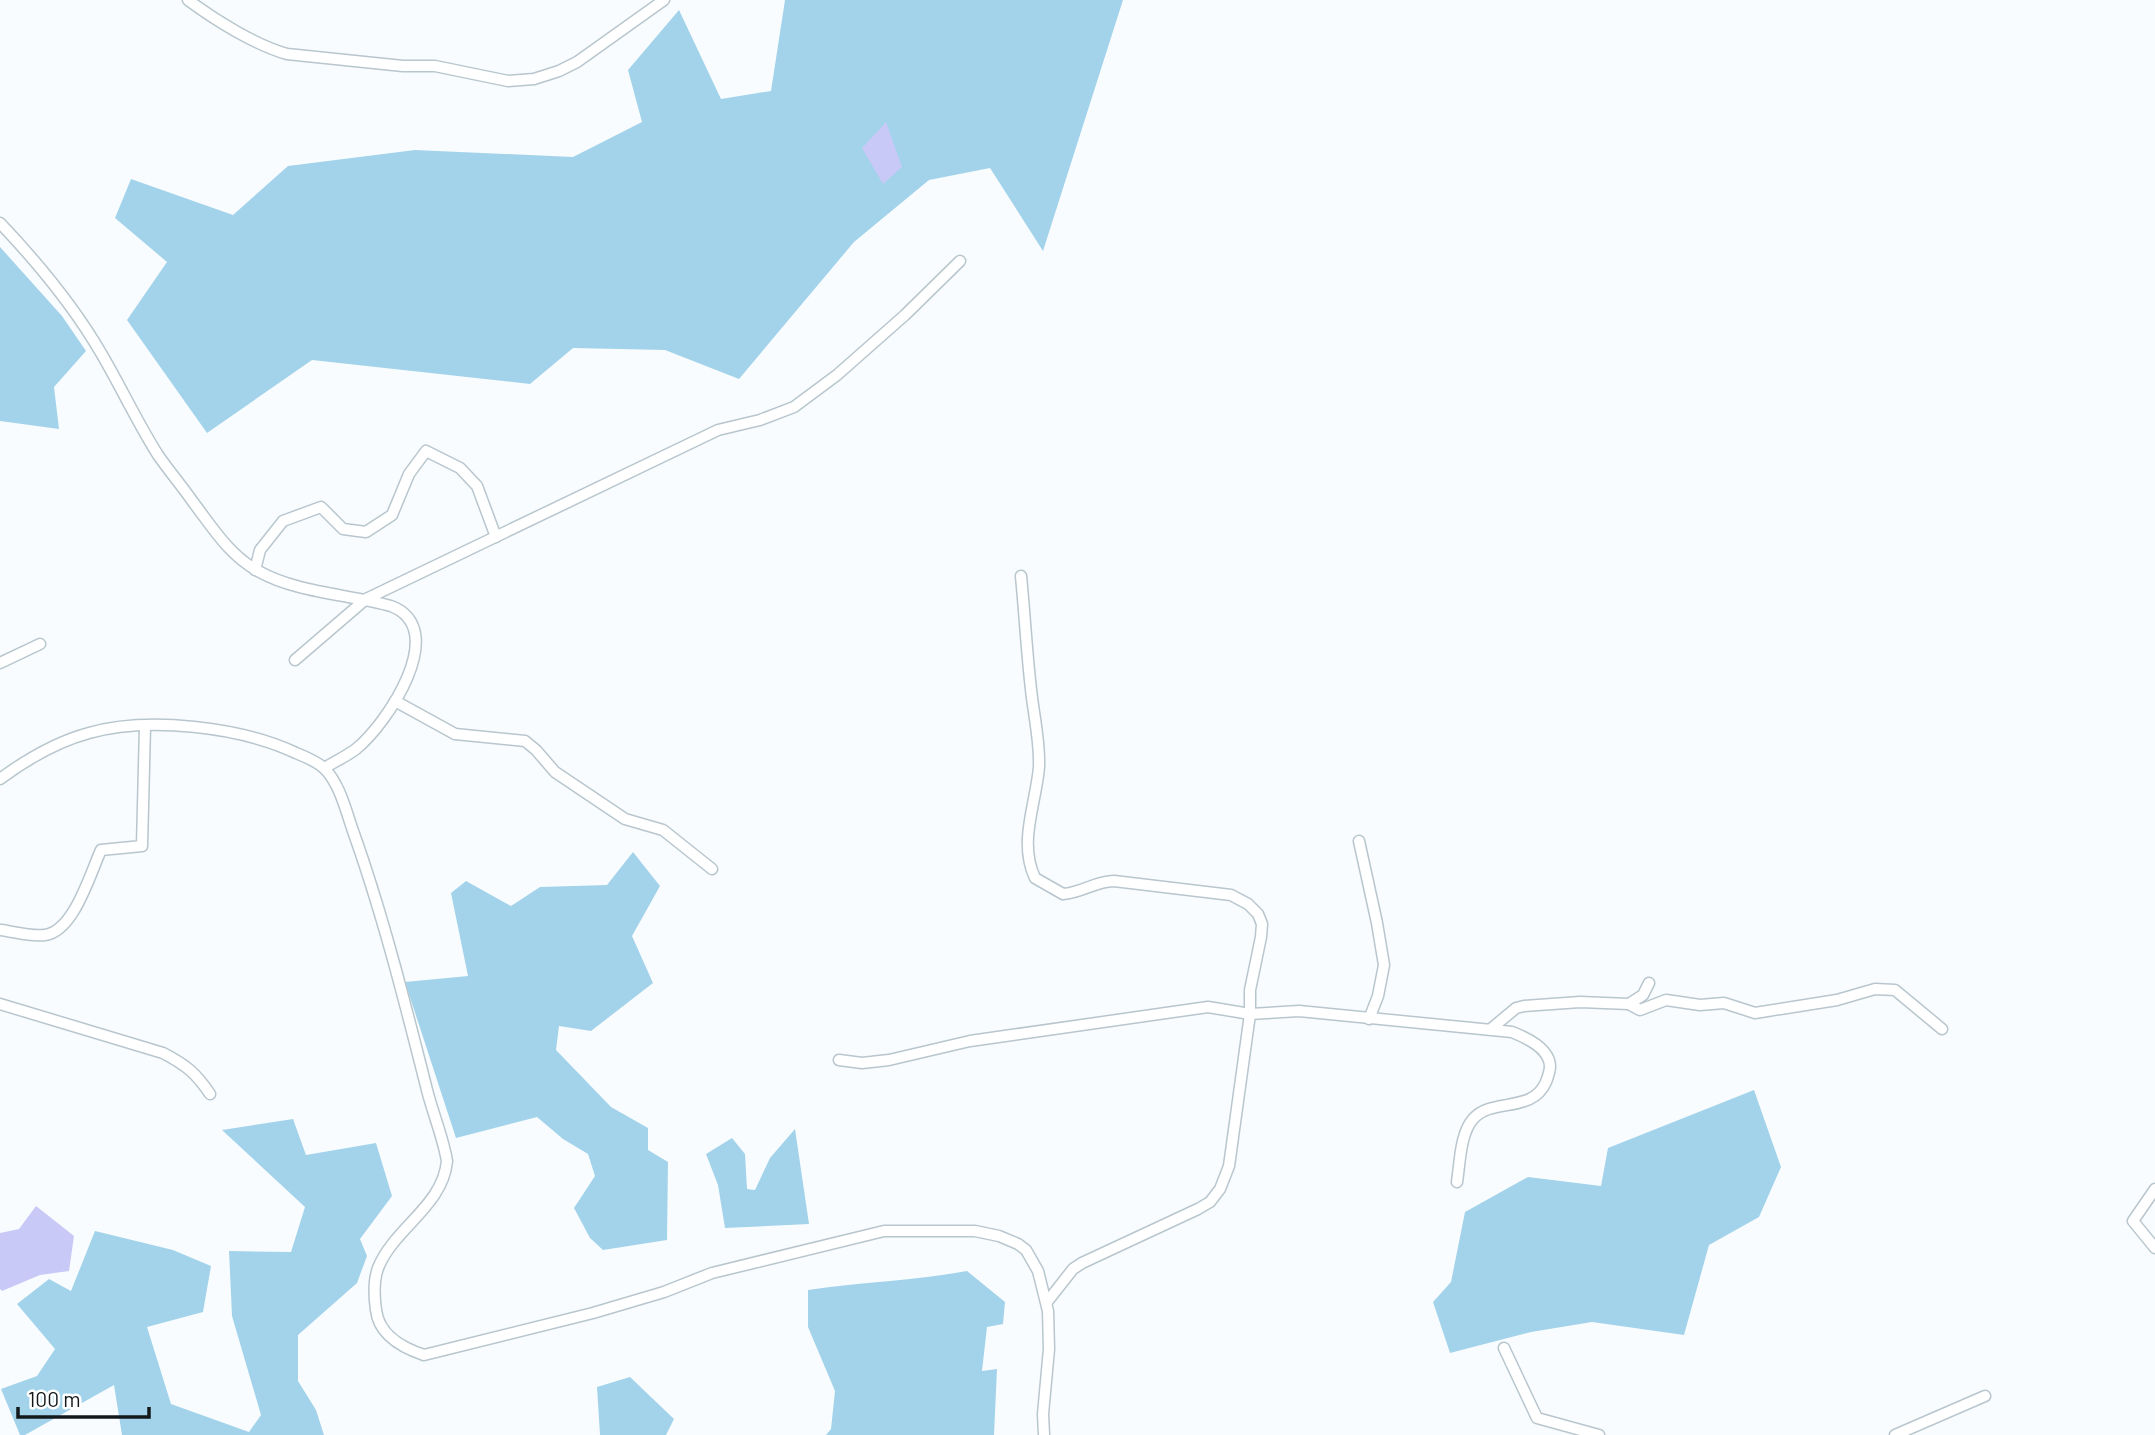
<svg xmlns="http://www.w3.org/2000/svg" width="2155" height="1435" viewBox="0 0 2155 1435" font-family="Barlow,sans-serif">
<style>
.green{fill:#a3d3eb}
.water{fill:#c8c9f7}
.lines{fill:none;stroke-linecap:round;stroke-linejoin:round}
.street-casing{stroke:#b8c6ce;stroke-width:13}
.street{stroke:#fff;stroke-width:10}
</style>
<rect width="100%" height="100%" fill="#f9fcfe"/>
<g class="green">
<polygon points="785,0 1123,0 1043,251 990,168 929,180 854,242 739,379 665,350 573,348 530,384 312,360 207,433 127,320 167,262 115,218 131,179 233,215 288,166 415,150 573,157 642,122 628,70 679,10 721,99 771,91"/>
<polygon points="0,247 62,316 86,351 54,387 59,429 0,421"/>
<polygon points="633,852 660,886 632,936 653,983 591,1031 559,1026 556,1050 611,1107 648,1128 648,1150 668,1162 667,1240 603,1250 590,1238 574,1208 595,1176 588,1154 563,1139 537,1117 456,1138 405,982 468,976 451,893 466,881 511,906 540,887 607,885"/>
<polygon points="1754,1090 1781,1167 1759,1217 1709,1245 1684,1335 1592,1322 1531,1332 1450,1353 1433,1302 1451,1282 1465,1212 1528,1177 1601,1186 1608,1148"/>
<polygon points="293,1119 306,1155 376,1143 392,1196 360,1239 367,1256 357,1283 298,1335 298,1381 316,1410 324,1435 122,1435 114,1385 25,1435 20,1435 1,1389 37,1376 55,1349 17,1304 49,1279 71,1291 95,1231 173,1250 211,1266 203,1312 147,1327 171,1404 249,1432 261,1415 232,1316 229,1251 291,1252 305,1207 222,1130"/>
<polygon points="795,1129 809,1224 725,1228 718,1185 706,1154 732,1138 745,1154 747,1189 755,1190 770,1158"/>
<path d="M967,1271l38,31 -2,22 -16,3 -5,44 15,-2 -3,66h-168l5,-6 4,-38 -27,-64v-37c53,-8 106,-9 159,-19z"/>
<polygon points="630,1377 674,1419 666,1435 600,1435 597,1387"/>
</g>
<g class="water">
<polygon points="886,122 902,167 883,184 862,148"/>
<polygon points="36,1206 74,1236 69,1271 40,1275 2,1291 0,1289 0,1233 19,1229"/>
</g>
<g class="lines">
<defs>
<g id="street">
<path d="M188,0c27,20 67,45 99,54l116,12h32l73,15 26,-2 25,-8 18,-9 87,-62"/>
<path d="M0,223c38,40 73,82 101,130 20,34 36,69 57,102 11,16 24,31 35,47 19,25 36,53 65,69 39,22 90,23 133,35 60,23 -4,118 -35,143 -9,7 -22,13 -32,19"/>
<polyline points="255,570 260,550 283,521 321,507 343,529 366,532 392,515 409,474 426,451 460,468 477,486 496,537"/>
<path d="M1021,576c4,41 6,82 11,122 3,23 8,46 7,69 -3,37 -21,75 -4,111l28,16c19,-1 32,-13 51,-13l117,14 17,9 10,10 4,10 -1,13 -11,53v24l-21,152 -9,23 -10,13 -12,7 -116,54 -9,6 -26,33"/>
<polyline points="295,660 366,599 693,442 718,430 760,420 794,407 837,375 905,315 960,261"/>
<polyline points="0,663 40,644"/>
<polyline points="395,701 455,734 525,741 536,750 555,772 625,819 663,830 712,869"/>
<path d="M0,779c27,-20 56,-37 89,-46 59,-17 152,-6 207,20 10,4 20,8 28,15 16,16 22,43 29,63 30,84 52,172 74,259 6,24 16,47 20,71 -4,45 -53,67 -69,107 -5,14 -4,28 -2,42 3,26 27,38 48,45l169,-42 71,-21 48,-19 172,-42h91l24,5 19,8 8,6 12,21 10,40 1,38 -6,65 1,21"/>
<polyline points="1359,841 1377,923 1384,965 1378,996 1369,1019"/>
<path d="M1,930c14,2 30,7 44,5 29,-4 45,-61 56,-85l41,-4 3,-120"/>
<path d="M0,1004l163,49c23,12 33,20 47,41"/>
<polyline points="1629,1004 1640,1010 1666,1000 1700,1005 1724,1003 1755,1013 1837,1000 1875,989 1895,990 1942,1029"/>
<polyline points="1492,1028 1516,1008 1524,1006 1580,1002 1629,1004 1643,995 1649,983"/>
<path d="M839,1060l23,3 27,-3 81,-19 238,-34 42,7 49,-3 213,21c15,6 37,16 38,34 0,6 -2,10 -4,16 -14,32 -54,15 -73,37 -13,15 -13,44 -16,63"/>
<polyline points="2155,1189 2133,1221 2155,1248"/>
<polyline points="1504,1348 1537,1418 1599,1435"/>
<polyline points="1895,1435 1985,1396"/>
</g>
</defs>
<use href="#street" class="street-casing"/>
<use href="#street" class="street"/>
</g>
<path d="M18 1407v10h131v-10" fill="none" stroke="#13181b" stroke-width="3.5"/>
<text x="28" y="1407" font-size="21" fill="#13181b" stroke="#ffffff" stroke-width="5" paint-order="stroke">100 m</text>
</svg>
